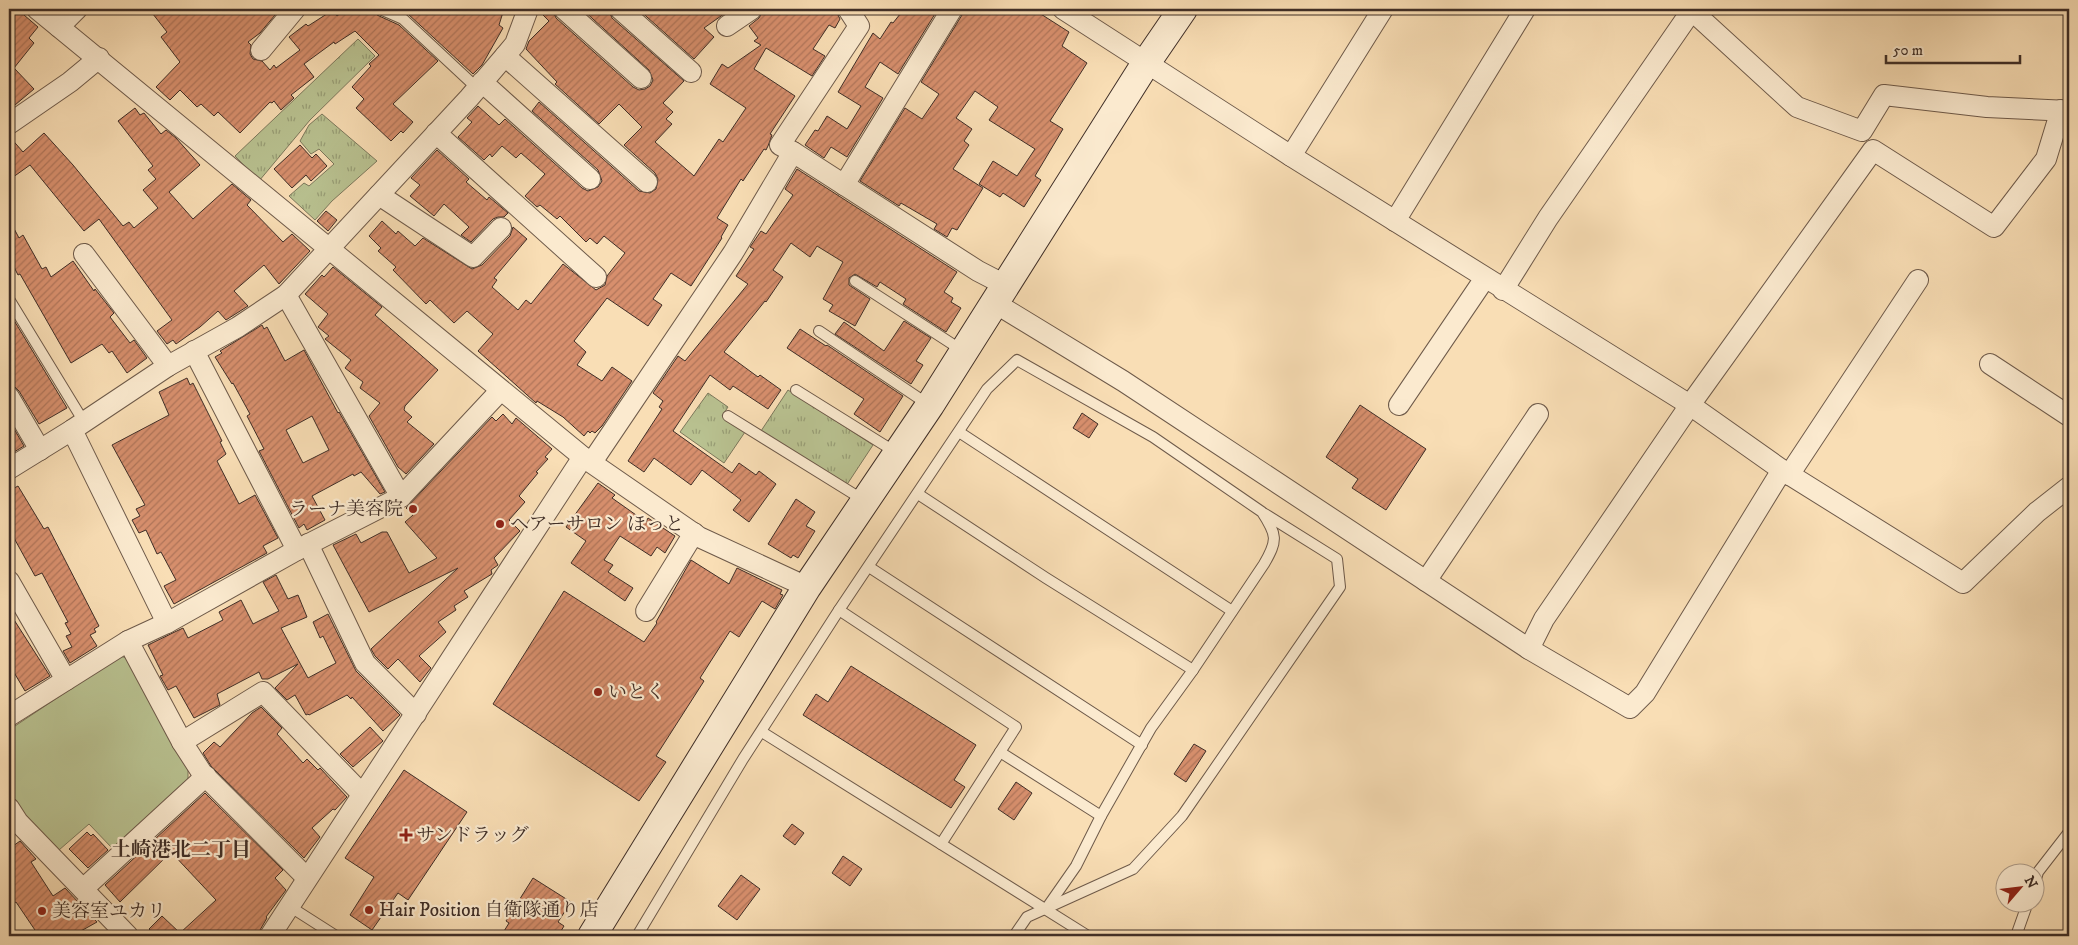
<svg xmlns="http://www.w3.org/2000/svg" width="2078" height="945" viewBox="0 0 2078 945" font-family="'IM FELL DW Pica','Noto Serif JP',serif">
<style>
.grass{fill:url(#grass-tufts);stroke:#7c785c}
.park{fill:#b9c291;stroke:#7c785c}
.building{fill:url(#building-hatch);stroke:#3f2e27;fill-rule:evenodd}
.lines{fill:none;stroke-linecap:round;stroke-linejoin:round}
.lane-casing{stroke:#6e5a4a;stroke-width:12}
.street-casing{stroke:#6e5a4a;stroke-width:22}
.secondary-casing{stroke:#3f2e27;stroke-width:30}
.lane{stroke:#fbeacf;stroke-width:10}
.street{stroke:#fbeacf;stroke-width:20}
.secondary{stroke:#fbeacf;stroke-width:28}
.poi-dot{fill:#8f2418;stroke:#fbeacf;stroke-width:2}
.labels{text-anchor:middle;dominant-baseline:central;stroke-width:4.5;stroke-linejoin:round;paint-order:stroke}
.poi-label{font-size:19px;fill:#3f2e27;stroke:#fbeacf;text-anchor:start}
.neighbourhood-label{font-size:20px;font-weight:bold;fill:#3f2e27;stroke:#fbeacf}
</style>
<defs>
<pattern id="grass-tufts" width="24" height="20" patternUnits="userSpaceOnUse" patternTransform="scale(1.25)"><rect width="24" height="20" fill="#b9c291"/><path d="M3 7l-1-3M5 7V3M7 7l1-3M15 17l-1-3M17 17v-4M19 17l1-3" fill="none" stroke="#989e76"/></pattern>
<pattern id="building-hatch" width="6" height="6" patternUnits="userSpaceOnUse" patternTransform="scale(1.25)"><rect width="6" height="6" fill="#d78f6d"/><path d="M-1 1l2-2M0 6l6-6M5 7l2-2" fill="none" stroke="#b0755a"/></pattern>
</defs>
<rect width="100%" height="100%" fill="#f9deb5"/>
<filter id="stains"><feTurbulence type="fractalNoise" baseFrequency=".004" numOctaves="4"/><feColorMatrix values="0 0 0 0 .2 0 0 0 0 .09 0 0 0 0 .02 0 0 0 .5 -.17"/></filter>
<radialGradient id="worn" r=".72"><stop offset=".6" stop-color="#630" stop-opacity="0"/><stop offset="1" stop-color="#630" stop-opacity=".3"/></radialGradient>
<g class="grass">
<polygon points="358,39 375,56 310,120 259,181 235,156"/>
<polygon points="322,114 377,161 332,201 315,220 289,196 304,183 309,186 334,164 319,149 311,154 300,141 309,125"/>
<polygon points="788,390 873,445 846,486 761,431"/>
<polygon points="708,393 728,407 722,416 745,432 724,463 680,432"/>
</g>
<polygon class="park" points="120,656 130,659 188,767 188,781 112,848 89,824 59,850 24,814 9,791 9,730"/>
<g class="building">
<polygon points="9,9 17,9 38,27 29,38 34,43 14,68 34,89 15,105 9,99"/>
<polygon points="149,9 280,9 260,33 248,42 251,45 250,54 253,59 262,61 270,70 274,65 276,68 300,50 289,37 306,24 308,26 333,10 337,16 346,9 373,9 377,15 399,25 438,61 393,104 413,122 403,133 401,131 391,141 356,108 364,99 352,87 371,66 369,64 379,55 355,31 335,44 334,42 304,64 314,77 291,95 294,98 281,110 274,101 272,103 270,102 240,133 218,112 214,116 201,104 197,107 180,90 170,100 156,87 180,62 161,37 167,32"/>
<polygon points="397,9 504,9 499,25 503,28 482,65 473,74 408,14"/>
<polygon points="540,9 552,9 556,18 633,87 639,90 645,89 650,86 653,80 649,70 582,9 608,9 612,18 684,81 663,103 673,112 666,119 672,124 655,142 694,176 719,139 723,142 746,108 710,84 722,64 728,68 761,45 754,41 758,38 749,26 759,18 764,9 830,9 837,13 840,19 835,28 829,25 813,49 825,56 812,76 766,48 754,69 795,96 770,134 772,135 768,146 766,150 764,149 743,181 741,179 717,218 728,225 721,237 722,238 691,286 671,273 653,299 662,305 648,326 607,298 574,341 586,352 577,365 602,381 612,367 632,381 602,426 595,433 592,431 590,433 588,431 584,436 563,417 537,401 536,403 478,351 493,334 467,311 454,323 430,300 426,304 393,270 396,267 378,251 381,248 369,236 382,221 396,234 398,231 415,246 423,238 472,269 482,265 510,236 513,227 527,239 494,278 497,280 492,287 518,310 526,300 531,304 563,264 596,290 605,285 607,276 625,253 604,236 597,244 590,238 586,242 560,216 557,219 540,205 537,207 525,196 545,174 521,153 516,158 502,146 492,157 490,154 484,160 458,137 472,122 467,118 478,106 499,125 505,119 582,188 588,191 598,187 602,181 598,170 532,111 539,102 639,191 650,193 656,189 658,179 655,173 624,145 642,127 619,104 599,124 555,84 557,82 526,49 529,41 549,21 539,11"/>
<polygon points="638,9 731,9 704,28 714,37 694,59"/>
<polygon points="904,9 938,9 898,74 880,62 865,87 883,98 847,157 831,147 824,158 805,145 815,130 818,131 827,116 847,129 861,106 838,92 873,33 880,39 891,22 893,23"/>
<polygon points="964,9 1033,9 1069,32 1062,46 1087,63 1050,121 1063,129 1035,176 1041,180 1024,207 1003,193 1000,197 979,184 993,161 1017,176 1035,149 989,120 998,107 975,91 956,118 972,129 964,141 969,145 953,169 983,188 957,230 952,228 947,237 934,229 937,224 901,203 899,206 860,181 905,108 922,119 939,94 921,82 962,15"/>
<polygon points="135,108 140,115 144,113 161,134 166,130 176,138 200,165 169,192 193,219 232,184 251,200 247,205 283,242 292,234 310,251 279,284 264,265 234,291 248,306 226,320 218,311 200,327 176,344 173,340 167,344 157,331 172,320 99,219 84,231 30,165 9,180 9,136 23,152 44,133 73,165 123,226 129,222 134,228 158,208 143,190 156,179 148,170 153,166 118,121"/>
<polygon points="300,145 312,158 316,154 327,166 311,181 306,175 292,188 274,169"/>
<polygon points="437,150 469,179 466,182 487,200 489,197 508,213 504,217 498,217 493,219 471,242 461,235 469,227 444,204 434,216 410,196 420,185 411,178"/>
<polygon points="797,169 957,272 944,292 953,298 951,302 961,308 946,332 903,304 906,299 880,282 877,287 855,274 849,278 849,285 870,299 855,326 829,311 833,305 823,299 843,262 817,246 810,257 791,243 773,270 783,277 766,302 765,301 724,352 758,377 760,375 781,390 768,409 733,386 730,390 710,375 673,431 732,473 739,463 756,475 759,471 776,484 749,522 733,510 741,500 702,470 691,485 654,458 644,472 628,461 662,409 659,407 663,401 653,393 678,356 685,361 748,284 736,276 754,249 750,247 761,231 766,234 793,195 785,189"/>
<polygon points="326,211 337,220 328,231 317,221"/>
<polygon points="9,219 19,238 23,235 42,269 46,267 51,277 73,261 94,291 95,289 114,313 110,317 130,343 134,340 147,358 127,373 112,351 109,353 102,344 71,363 20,274 18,275 14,267 9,271"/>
<polygon points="333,267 382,307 375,315 438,370 405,406 404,410 412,417 407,422 434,444 406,474 398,467 369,416 380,403 360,388 363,382 345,368 351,360 325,339 329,336 318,327 328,314 305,294 322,275 324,277"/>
<polygon points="9,312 67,408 39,424 19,391 14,386 9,385"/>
<polygon points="904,321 931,338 916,361 923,365 911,384 835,334 844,322 884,351"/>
<path d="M262,325l2,4 3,-2 18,34 19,-11 34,63 1,-1 46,80 -5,2 -19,-22 -7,4 -1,-2 -41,22 13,24 -18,10 -3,-6 -5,4 -40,-77 5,-2 -17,-33 3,-2 -17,-31 -1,1 -17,-27 7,-4 -2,-2zM312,416l17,34 -26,13 -17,-33z"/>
<polygon points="800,329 826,346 827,345 903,396 880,432 854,414 864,399 787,348"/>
<polygon points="187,378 190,385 193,383 222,441 220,442 226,454 217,461 239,504 255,495 278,538 263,546 267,553 174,604 164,586 176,580 161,552 157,554 146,530 139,533 132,520 140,516 136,509 145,505 112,445 169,415 159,392"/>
<polygon points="1360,405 1426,449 1386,510 1352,488 1358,479 1326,457"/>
<polygon points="1082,413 1098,424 1089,438 1073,428"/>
<polygon points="503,414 512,424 516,418 552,449 545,457 548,459 536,472 538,473 519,496 525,502 509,520 520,531 494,558 498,565 491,570 492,574 464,591 468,597 454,606 456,610 438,622 446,632 419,656 431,668 420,682 398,659 388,669 375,656 371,649 458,568 369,612 333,545 356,534 361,543 382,532 387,532 409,573 437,558 405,522 413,515 406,508 492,417 496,421"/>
<polygon points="9,420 24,446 9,455"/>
<polygon points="598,483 615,495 612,498 646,522 648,518 675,536 665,553 657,547 651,556 620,536 604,560 613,565 608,572 633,588 625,601 571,563 586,541 566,527"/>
<polygon points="18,486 44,529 48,527 99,626 94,629 96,632 90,635 97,646 70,663 63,651 72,647 66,636 71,634 65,623 68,622 42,573 35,576 9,529 9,491"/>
<polygon points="796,499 815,512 806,526 815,531 798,558 793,555 791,558 768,544"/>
<polygon points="691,560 729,584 737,568 782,590 780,594 783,595 775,609 762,601 739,637 730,631 700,678 704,681 656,756 666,762 639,801 493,704 564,591 644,642 657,623 656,622"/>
<polygon points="276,575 288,599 298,595 307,617 281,628 308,678 336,663 323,636 320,638 313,622 328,614 356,671 400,715 383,731 352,697 351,699 347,695 309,715 308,714 306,715 295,695 287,700 275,688 298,664 268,679 262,679 259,672 217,694 220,705 194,718 176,686 168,690 160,676 163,675 148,645 183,628 188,638 223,620 219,612 241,600 253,624 279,611 263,582"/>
<polygon points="9,612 50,676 25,691 9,664"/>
<polygon points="851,666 976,745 954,780 965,787 951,808 803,715 816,694 828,702"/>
<polygon points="261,707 282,728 277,734 303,763 307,759 318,770 320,768 347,797 335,810 333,809 312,828 320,837 304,858 211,766 203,753 214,742 220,747 252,713"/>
<polygon points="370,727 383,741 353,767 340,754"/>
<polygon points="1194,744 1206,751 1186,782 1174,774"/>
<polygon points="404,770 467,812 408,900 398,893 372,930 350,915 374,877 345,858"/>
<polygon points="1016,782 1032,793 1014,820 998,809"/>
<polygon points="205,793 283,870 275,878 286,890 266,917 267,918 260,930 258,936 156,936 149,929 162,916 180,933 216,900 171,852 120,902 105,885"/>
<polygon points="792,824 804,833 795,845 783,836"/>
<polygon points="87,832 91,836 93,834 108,850 88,868 69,849"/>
<polygon points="20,841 36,859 31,862 53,896 65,888 97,922 72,936 39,936 16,902 9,906 9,849"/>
<polygon points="843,856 862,869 850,886 832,873"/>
<polygon points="741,875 760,889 737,920 718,906"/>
<polygon points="533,878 571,902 558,922 564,926 558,936 501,936 509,923 506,921"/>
</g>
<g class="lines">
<defs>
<g id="lane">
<polyline points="380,9 403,19 477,88"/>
<polyline points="855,281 963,351"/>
<polyline points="9,299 84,422"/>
<polyline points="819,331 929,405"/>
<polyline points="796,390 897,453"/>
<polyline points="728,416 865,501"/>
<polyline points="959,432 1232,611"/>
<polyline points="918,494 1046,578 1193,670"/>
<polyline points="869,567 1142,745"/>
<polyline points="839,610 1016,727 941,844"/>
<polyline points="762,732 1088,936"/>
<polyline points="1000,752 1101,816"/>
<polyline points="2036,879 2038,872 2069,832"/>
<polyline points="289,906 336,936"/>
<path d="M637,936l106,-177 96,-149 148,-221 30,-29 136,77 109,75c15,23 16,28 2,52l-71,106 -42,58 -50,88 -25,50 -30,43"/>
<polyline points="1014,936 1027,917 1133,869 1182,816 1340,587 1337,559 1265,514"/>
<polyline points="2016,936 2028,902"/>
</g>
<g id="street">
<polyline points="37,9 583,457 699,537 807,587"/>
<polyline points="564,9 641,78"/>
<polyline points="620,9 691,72"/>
<polyline points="1063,9 1291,156 1690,405 1782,470 1963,583 2037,512 2069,487"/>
<polyline points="1690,9 1797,107 1862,131 1884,95 1987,107 2069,111"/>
<polyline points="727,26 752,9"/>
<polyline points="59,27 77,9"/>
<polyline points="261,50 295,9"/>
<polyline points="505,56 647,182"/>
<polyline points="482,82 590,179"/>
<polyline points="9,124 70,82 99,58"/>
<polyline points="436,133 596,277"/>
<polyline points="793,152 780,145 859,26 848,9"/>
<polyline points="1291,156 1383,9"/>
<polyline points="844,185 952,9"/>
<polyline points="379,195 473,257 501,228"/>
<polyline points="1395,221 1525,9"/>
<polyline points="84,254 168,366"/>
<polyline points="1503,290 1548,218 1692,10"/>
<polyline points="286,295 401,497"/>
<polyline points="995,303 1123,381 1529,649 1630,708 1645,693 1782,470"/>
<polyline points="194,351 297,550"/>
<polyline points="1990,364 2069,416"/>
<polyline points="9,397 40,450"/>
<polyline points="1399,405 1485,278"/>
<polyline points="72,430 167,623"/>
<polyline points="592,462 733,253 793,152 978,271 1007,286"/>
<polyline points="9,469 72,430 168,366 238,327 286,295 469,98 505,56 515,44 528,9"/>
<polyline points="1789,475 1918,280"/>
<polyline points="308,544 365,663 416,714"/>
<polyline points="9,581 66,680"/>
<polyline points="1426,581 1538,414"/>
<polyline points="646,611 694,533"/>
<polyline points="128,641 182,742 202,773 307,878"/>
<polyline points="1529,649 1544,619 1690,405 1873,150 1994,227 2046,159 2061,110"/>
<polyline points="9,716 128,641 167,623 297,550 401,497 500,391"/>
<polyline points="182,742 263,692 362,794"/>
<polyline points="9,808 18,822 128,936"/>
<polyline points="83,889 206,776"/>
<polyline points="270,936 583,457"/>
</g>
<polyline id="secondary" points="592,936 807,587 930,405 1146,63 1183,9"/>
</defs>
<use href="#lane" class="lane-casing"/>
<use href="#street" class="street-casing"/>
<use href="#secondary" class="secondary-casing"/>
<use href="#lane" class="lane"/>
<use href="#street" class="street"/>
<use href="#secondary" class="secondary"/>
</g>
<g class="poi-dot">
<circle cx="413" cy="509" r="5"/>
<circle cx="500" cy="524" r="5"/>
<circle cx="598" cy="692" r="5"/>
<path d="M403.5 827.5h5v5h5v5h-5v5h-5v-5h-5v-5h5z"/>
<circle cx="369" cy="910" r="5"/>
<circle cx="42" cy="911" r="5"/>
</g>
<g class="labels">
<g class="poi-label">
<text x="403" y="509" text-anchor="end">ラーナ美容院</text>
<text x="510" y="524">ヘアーサロン ほっと</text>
<text x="608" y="692">いとく</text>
<text x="416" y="835">サンドラッグ</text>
<text x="379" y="910">Hair Position 自衛隊通り店</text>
<text x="52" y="911">美容室ユカリ</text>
</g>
<g class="neighbourhood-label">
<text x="181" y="850">土崎港北二丁目</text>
</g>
</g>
<rect width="2078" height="945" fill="none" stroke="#f9deb5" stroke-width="30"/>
<rect x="10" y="10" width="2058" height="925" fill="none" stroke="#3f2e27" stroke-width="2.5"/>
<rect x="15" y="15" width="2048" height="915" fill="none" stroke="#3f2e27"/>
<g transform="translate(2020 888) rotate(62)"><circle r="24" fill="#fbeacf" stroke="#b09f8c"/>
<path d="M0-4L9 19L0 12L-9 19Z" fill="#8f2418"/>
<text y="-8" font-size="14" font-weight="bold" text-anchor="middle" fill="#3f2e27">N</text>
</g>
<path d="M1886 55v8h134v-8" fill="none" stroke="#3f2e27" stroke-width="2.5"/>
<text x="1893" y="55" font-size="15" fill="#3f2e27" stroke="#fbeacf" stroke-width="4" paint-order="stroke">50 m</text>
<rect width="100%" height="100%" filter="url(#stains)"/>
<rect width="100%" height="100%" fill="url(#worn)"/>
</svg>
